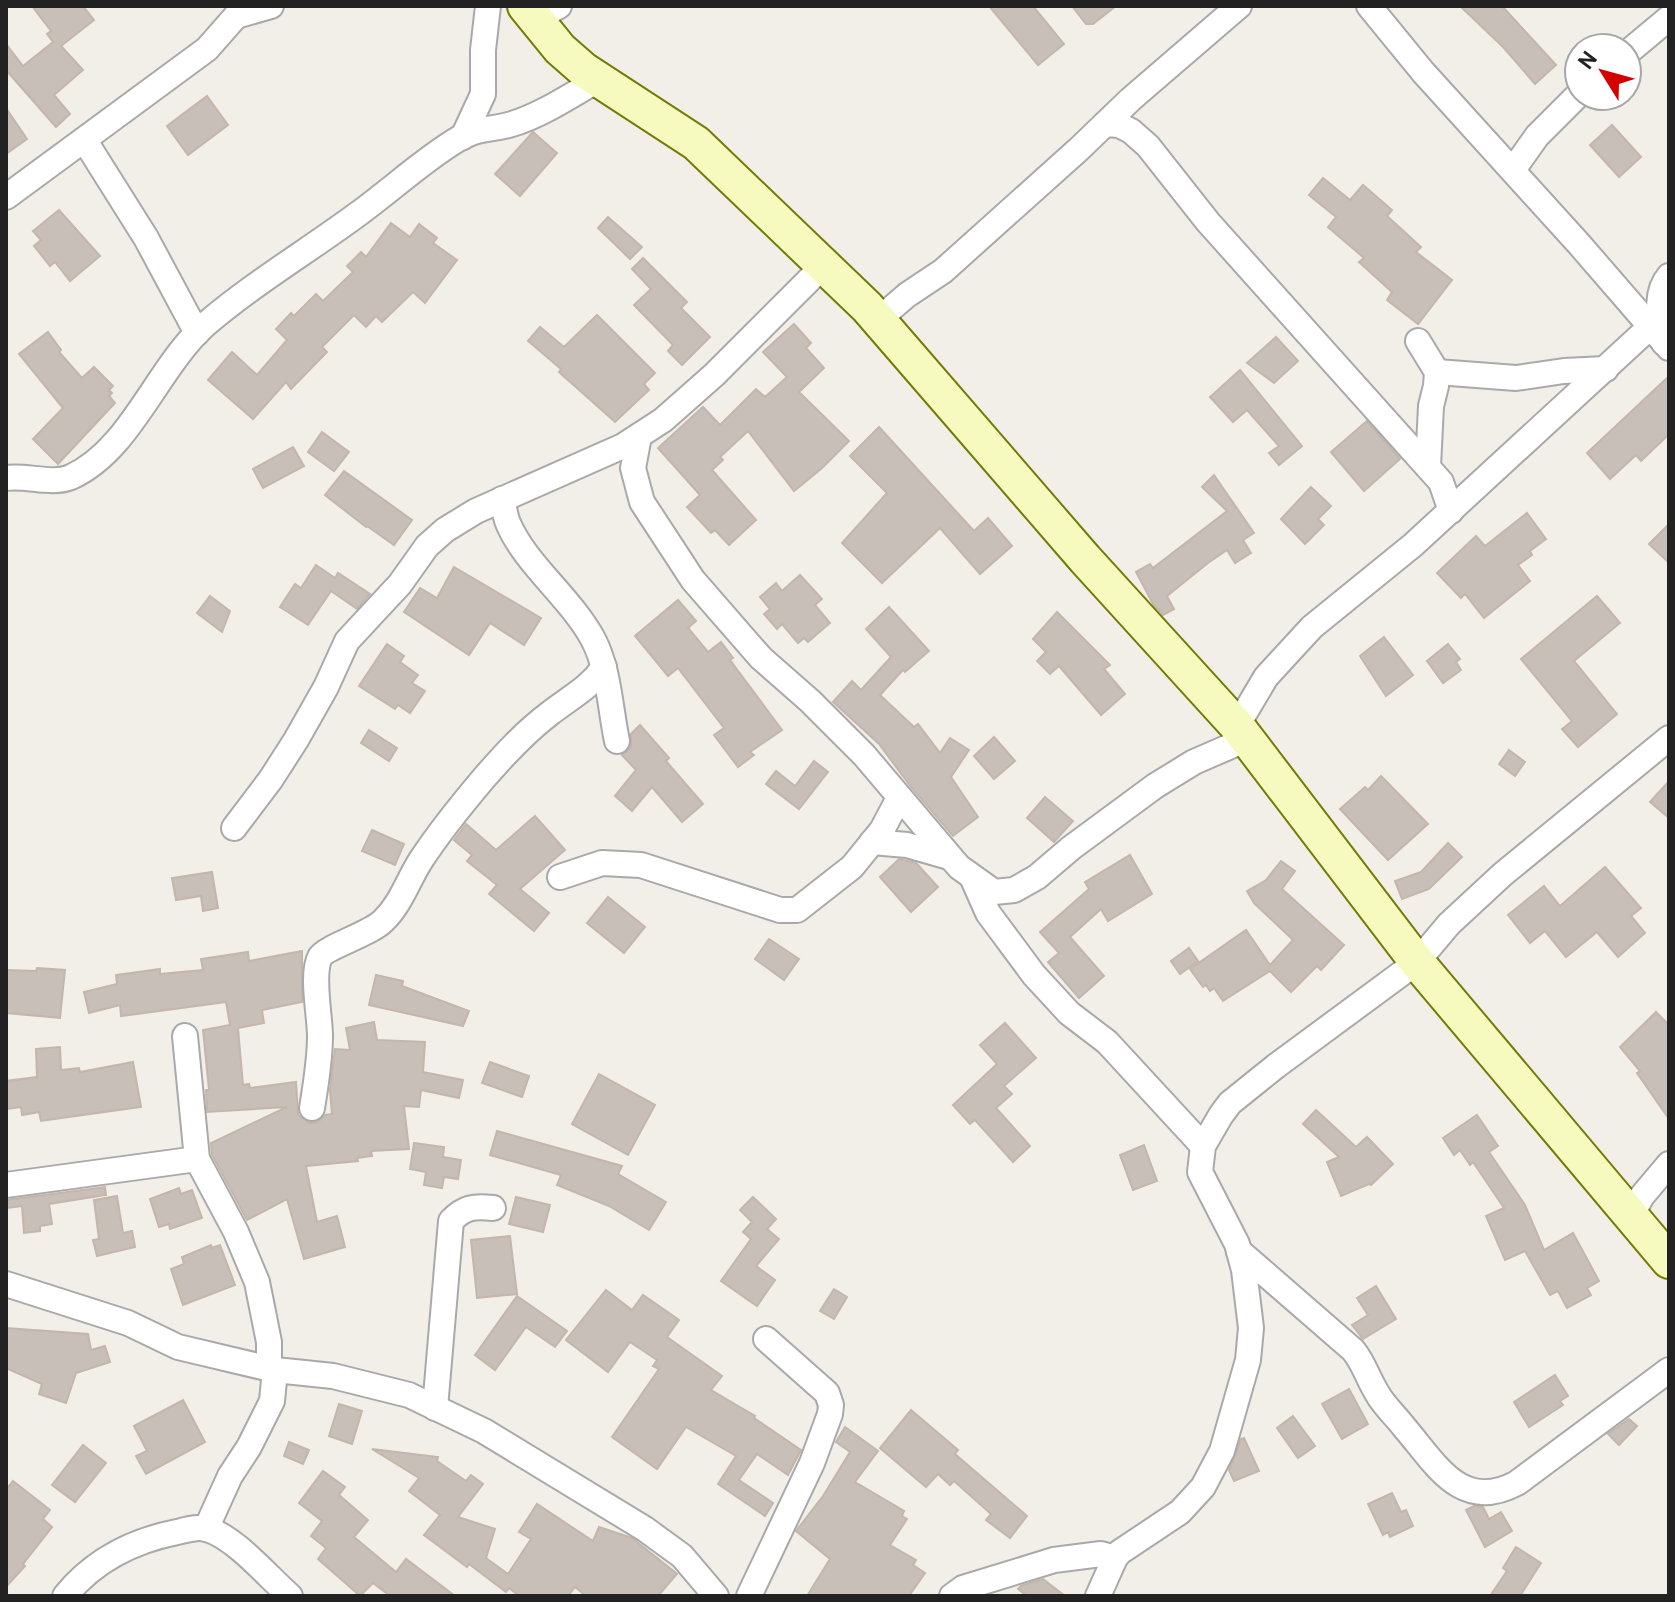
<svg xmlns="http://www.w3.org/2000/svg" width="1675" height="1602" viewBox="0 0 1675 1602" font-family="Overpass,sans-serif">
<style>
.building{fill:#c7bfb8;stroke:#c4b6ab;stroke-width:2}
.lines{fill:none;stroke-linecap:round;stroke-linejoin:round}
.street-casing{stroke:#a9a9a9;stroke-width:28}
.secondary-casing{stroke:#707d05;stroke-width:38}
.street{stroke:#fff;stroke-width:24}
.secondary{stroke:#f7fabf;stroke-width:34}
</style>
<rect width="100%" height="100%" fill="#f2efe9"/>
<g class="building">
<polygon points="32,6 83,6 94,20 61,46 83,70 54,95 70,114 56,127 6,70 6,44 23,66 53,42 47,34 51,31"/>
<polygon points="989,6 1033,6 1064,44 1038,65"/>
<polygon points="1072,6 1116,6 1093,24 1086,24"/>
<polygon points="1460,6 1502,6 1556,65 1535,84 1503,47"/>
<polygon points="207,96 228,125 188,155 167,126"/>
<polygon points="6,108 27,139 6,154"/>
<polygon points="1612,125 1641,157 1619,177 1590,145"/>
<polygon points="533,132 557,153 520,196 495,174"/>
<polygon points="1323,178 1350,200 1363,185 1392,210 1387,216 1421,247 1416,252 1452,280 1418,324 1387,300 1392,292 1359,262 1364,258 1328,227 1336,217 1309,195"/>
<polygon points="59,210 100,256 70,281 55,262 50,266 34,246 41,240 33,231"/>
<polygon points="608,217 642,247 630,259 598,228"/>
<polygon points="391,223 410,237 419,224 437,238 433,243 457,260 425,303 413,292 382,322 376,316 366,327 354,315 322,347 327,352 291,389 286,382 253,419 208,380 232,352 257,375 287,340 276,329 291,313 294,316 316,294 323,301 353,272 347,266 361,252 366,257"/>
<polygon points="643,258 687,302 681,308 710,337 682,365 668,351 673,345 634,305 651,289 632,269"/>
<polygon points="597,315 655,373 644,384 649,390 615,422 559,372 561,369 528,341 540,327 564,347"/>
<polygon points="794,324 811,343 806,348 824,368 799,392 849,441 821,469 794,491 748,431 720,457 723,460 712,470 756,520 729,545 715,530 711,533 687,507 700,495 658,448 703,407 720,425 756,389 765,397 787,377 763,352"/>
<polygon points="48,332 61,350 59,352 82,378 94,367 113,386 109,390 112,393 109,396 115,403 58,464 33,439 63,408 19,354"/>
<polygon points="1276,337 1298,361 1274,383 1247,363"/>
<polygon points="1240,370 1302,446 1279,465 1269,453 1279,446 1247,410 1233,422 1210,397"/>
<polygon points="1669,376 1669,434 1641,461 1636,455 1610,479 1587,453"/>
<polygon points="1367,421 1400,459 1364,491 1331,452"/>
<polygon points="879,427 974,531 988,518 1012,546 980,574 940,528 882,583 842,543 887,493 850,456"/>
<polygon points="322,432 349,452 334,471 308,452"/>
<polygon points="293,447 304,466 263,488 253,469"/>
<polygon points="344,471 412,520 394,545 367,526 366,527 325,495"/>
<polygon points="1214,475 1254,533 1243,540 1251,553 1235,563 1227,550 1208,563 1167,596 1174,609 1163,615 1153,604 1136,572 1150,564 1153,568 1227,511 1202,487"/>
<polygon points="1311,487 1331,506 1318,519 1324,525 1305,544 1281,519"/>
<polygon points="1527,513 1546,539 1530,551 1532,555 1518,565 1530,581 1484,618 1465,594 1461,598 1437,573 1476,536 1485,546"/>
<polygon points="1669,524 1669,563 1649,544"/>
<polygon points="316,565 335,578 338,573 370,594 357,609 331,591 308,625 280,607 295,584 301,588"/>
<polygon points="454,567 541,618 524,645 490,623 469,655 404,612 420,588 437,598"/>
<polygon points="800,575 822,599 815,605 830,623 808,642 804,638 798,643 782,624 777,629 764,614 770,609 760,597 776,583 782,591"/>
<polygon points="210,596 230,611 222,632 197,613"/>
<polygon points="1597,596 1620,623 1574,661 1617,714 1578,747 1562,729 1572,721 1521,659"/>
<polygon points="678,600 696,621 688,628 708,652 721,642 733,658 730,660 782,730 750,752 754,755 738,767 714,735 724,728 704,702 678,668 668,676 635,636"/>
<polygon points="889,607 929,651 905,672 903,670 880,695 914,727 918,724 940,753 950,738 969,750 951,777 978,817 953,836 911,787 879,744 833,702 852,681 861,690 891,657 866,629"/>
<polygon points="1057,612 1110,665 1104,669 1125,694 1101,715 1059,666 1050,674 1037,661 1046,652 1033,639"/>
<polygon points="1384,637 1413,675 1386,696 1360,656"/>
<polygon points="387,644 404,656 400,662 418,675 412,683 425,691 410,713 398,705 395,709 359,686"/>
<polygon points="1448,644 1460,659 1456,662 1461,670 1443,683 1427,661"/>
<polygon points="640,725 669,758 666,761 703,804 682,822 652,787 632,811 615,796 636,770 622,755 631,747 631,734"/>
<polygon points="369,730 397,748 389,761 361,743"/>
<polygon points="994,737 1015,761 994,779 974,756"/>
<polygon points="1509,750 1525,762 1515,776 1499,764"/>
<polygon points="814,761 828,772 799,809 766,784 776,771 795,786"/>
<polygon points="1381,776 1428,824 1388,860 1340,809 1365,787 1368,790"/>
<polygon points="1669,781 1669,818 1650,802"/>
<polygon points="1045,797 1073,821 1054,842 1027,818"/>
<polygon points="535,816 565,850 520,889 549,913 534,931 489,894 497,885 467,861 472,855 454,840 466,824 496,850"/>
<polygon points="372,830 404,844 395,865 362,851"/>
<polygon points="1448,843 1462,857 1429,889 1402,899 1395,881 1421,872"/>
<polygon points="1130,855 1152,894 1108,921 1101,909 1070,937 1104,976 1079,998 1048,962 1059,953 1040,932 1089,889 1085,882"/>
<polygon points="899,859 916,863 938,887 911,912 880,877"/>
<polygon points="1281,861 1295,871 1282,889 1344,945 1321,970 1317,966 1291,992 1270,971 1223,1001 1214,988 1210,991 1206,985 1203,987 1190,969 1246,930 1270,965 1293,940 1254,903 1247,891 1266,880"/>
<polygon points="1605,867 1641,908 1631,916 1645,933 1618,957 1597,932 1566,957 1545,931 1530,943 1508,915 1544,886 1560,906"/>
<polygon points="212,872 218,908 203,911 201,896 176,900 172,878"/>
<polygon points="608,897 645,927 624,953 587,923"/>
<polygon points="769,939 799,959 784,980 755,959"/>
<polygon points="1189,948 1198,961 1180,974 1171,961"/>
<polygon points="302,951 302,1002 262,1010 264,1023 238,1028 243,1085 249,1084 250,1088 296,1082 298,1114 309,1123 318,1122 325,1115 332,1114 330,1090 335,1049 350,1050 346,1028 374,1022 377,1040 425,1042 423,1072 463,1080 459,1098 421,1090 419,1107 404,1106 409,1149 371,1151 372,1156 357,1158 358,1161 306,1166 317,1222 337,1216 345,1247 304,1259 287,1199 247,1220 212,1155 211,1143 287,1107 207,1112 206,1090 209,1090 203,1030 230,1025 226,1002 121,1016 120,1005 89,1013 84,992 117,984 116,975 160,969 160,974 203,970 201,959 248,952 249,961"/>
<polygon points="37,968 65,970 60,1018 6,1013 6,970 36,971"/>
<polygon points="376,975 403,981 402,986 469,1011 463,1026 369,1005"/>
<polygon points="1656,1012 1669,1025 1669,1119 1637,1073 1640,1071 1620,1047"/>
<polygon points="1005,1023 1036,1058 1004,1086 1012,1094 996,1108 1030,1146 1013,1162 975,1120 970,1124 953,1105 997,1064 980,1045"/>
<polygon points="60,1047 61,1070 79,1068 80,1072 133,1062 141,1107 41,1121 39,1112 22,1115 21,1107 6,1109 6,1081 37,1077 36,1049"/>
<polygon points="490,1062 529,1076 522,1097 482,1083"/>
<polygon points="599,1074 655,1105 628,1155 572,1124"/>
<polygon points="1316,1110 1356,1147 1367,1137 1393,1164 1371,1185 1369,1184 1341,1196 1327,1162 1339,1157 1303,1124"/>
<polygon points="1477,1115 1498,1146 1489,1152 1525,1205 1544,1250 1573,1233 1599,1281 1587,1288 1591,1295 1567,1308 1558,1291 1550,1295 1525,1251 1505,1260 1486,1216 1504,1208 1473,1162 1470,1165 1460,1150 1454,1155 1443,1138"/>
<polygon points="497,1131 622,1166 618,1174 666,1202 649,1230 609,1206 557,1185 561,1175 490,1155"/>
<polygon points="414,1143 444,1147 443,1157 461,1160 458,1179 444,1177 442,1188 424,1185 426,1172 410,1169"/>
<polygon points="1144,1145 1157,1181 1133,1190 1120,1155"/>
<polygon points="105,1187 106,1195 49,1204 52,1224 40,1226 40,1231 24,1233 22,1206 6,1208 6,1200"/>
<polygon points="179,1188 181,1194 192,1190 202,1218 170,1229 169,1224 159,1227 150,1199"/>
<polygon points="117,1196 123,1233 132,1231 135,1247 97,1256 93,1240 99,1239 94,1200"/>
<polygon points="516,1197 550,1205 543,1232 509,1224"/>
<polygon points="753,1197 776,1219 767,1229 779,1239 756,1266 775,1280 757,1306 721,1281 751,1239 743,1232 752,1222 740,1210"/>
<polygon points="510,1236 517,1294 477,1298 471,1240"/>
<polygon points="211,1245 212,1248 220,1245 235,1285 183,1305 171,1269 184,1264 182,1257"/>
<polygon points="1376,1286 1396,1319 1363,1339 1352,1325 1368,1315 1357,1298"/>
<polygon points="834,1289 847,1297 834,1319 820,1311"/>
<polygon points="606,1290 632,1310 643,1295 679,1320 667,1337 722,1376 711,1390 755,1416 754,1418 801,1450 788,1475 757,1454 739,1480 773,1503 765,1516 718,1484 736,1456 686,1427 657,1469 612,1437 659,1369 653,1366 657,1360 630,1342 608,1372 566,1340"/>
<polygon points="517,1296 567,1331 555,1347 526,1327 495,1370 475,1355"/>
<polygon points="6,1328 88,1334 91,1350 105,1346 110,1362 76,1373 66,1403 39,1394 42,1384 6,1368"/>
<polygon points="1555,1375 1568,1396 1560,1401 1563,1405 1529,1427 1514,1402"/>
<polygon points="1349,1389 1368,1424 1342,1439 1322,1404"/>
<polygon points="183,1400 205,1442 146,1474 136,1456 147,1451 134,1426"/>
<polygon points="339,1404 362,1411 352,1444 329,1436"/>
<polygon points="911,1410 958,1450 955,1454 1027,1516 1010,1538 986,1520 991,1514 954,1481 950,1485 938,1474 926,1487 880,1448"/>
<polygon points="1293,1416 1315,1446 1298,1458 1277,1428"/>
<polygon points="1629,1419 1637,1426 1619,1445 1608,1434"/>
<polygon points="845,1427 878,1451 855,1482 904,1511 902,1516 907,1519 890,1545 916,1560 913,1565 925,1573 909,1596 807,1596 830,1559 796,1531 823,1496 850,1452 836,1442"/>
<polygon points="1244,1438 1259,1471 1234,1481 1229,1470 1241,1439"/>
<polygon points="289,1442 309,1450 303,1464 284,1456"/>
<polygon points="83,1445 106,1463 75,1502 52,1485"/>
<polygon points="372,1449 438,1457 437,1461 466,1481 471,1475 483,1484 458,1517 495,1529 486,1558 508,1574 531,1539 519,1532 537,1504 593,1541 599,1527 632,1538 677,1574 658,1596 586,1596 575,1587 568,1596 519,1596 509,1588 506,1592 469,1564 467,1567 424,1535 440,1515 409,1491 419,1478"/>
<polygon points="323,1471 345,1487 339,1495 368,1520 354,1537 396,1572 406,1559 455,1596 390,1596 373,1583 360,1596 318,1559 326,1548 311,1536 322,1521 299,1503"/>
<polygon points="13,1481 50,1510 43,1519 52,1527 23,1564 25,1566 6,1587 6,1490"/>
<polygon points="1392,1493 1401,1512 1406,1510 1413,1526 1390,1537 1388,1532 1383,1535 1368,1504"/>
<polygon points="1474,1506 1483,1507 1489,1519 1501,1512 1512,1531 1485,1547 1466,1510"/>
<polygon points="1516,1547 1541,1563 1520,1596 1490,1596 1507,1571 1503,1568"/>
<polygon points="1043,1579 1065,1596 1027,1596 1018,1589 1021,1586"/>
</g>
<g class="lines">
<defs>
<g id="street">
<polyline points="1369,6 1423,72 1579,244 1669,348"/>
<polyline points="236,16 271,6"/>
<polyline points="536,19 559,6"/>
<polyline points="1627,53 1669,18"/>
<polyline points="1105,124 1119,125 1131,131 1148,146 1208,222 1441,482 1451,511"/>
<polyline points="463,137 483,94 483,50 488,6"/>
<polyline points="85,141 146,238 197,333"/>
<polyline points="1513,170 1537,136 1579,94"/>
<polyline points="6,197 207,49 236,16 241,6"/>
<polyline points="878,320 907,295 943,271 1079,149 1131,99 1239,6"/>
<polyline points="1418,341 1437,372 1436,386 1431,406 1428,466"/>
<path d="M1664,343c-3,-23 -11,-48 5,-67"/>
<polyline points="1437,372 1516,378 1564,371 1606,369"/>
<polyline points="639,436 633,468 642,502 693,580 761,658 810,701 864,755 959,867 994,892 1014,890 1037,877 1071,848 1155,786 1194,762 1247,739"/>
<path d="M6,478c21,-3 46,7 65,-1 60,-27 86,-110 135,-153 48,-41 102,-73 152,-110 33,-24 63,-52 97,-73 23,-15 35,-10 57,-17 30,-9 59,-29 86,-44"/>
<path d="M502,499c2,8 3,17 6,24 17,41 63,75 85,116 16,30 17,69 24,102"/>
<polyline points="1237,726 1266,677 1312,627 1413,545 1650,327"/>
<polyline points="234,828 271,779 296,740 326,687 347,641 400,584 427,546 445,530 476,511 623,446 663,420 714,375 824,265"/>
<polyline points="872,842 907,845 949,857"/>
<polyline points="560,877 602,863 641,865 780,910 797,910 852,867 882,830 899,798"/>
<polyline points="972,877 988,913 1034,975 1069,1013 1107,1042 1203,1146"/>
<polyline points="185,1036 197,1159 236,1232 257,1282 269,1342 269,1368"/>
<path d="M312,1108c4,-24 8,-48 8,-72 0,-20 -9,-62 0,-79 6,-10 50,-23 63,-36 18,-17 25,-41 38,-61 19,-29 41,-56 63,-82 20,-23 40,-45 65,-64 20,-16 40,-25 55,-47"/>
<polyline points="6,1185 197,1159"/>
<polyline points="1631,1216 1642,1196 1669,1164"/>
<path d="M1239,1251l114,99c11,13 15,29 24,43 7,13 18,22 27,34 32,37 57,86 113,56l152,-113"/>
<polyline points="6,1284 128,1323 178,1347 275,1370 333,1376 409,1395 484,1431 645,1529 682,1556 716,1596"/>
<path d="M435,1408l16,-187c13,-14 23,-15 42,-13"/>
<polyline points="206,1529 230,1476 249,1447 272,1401 275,1370"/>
<path d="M65,1596c29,-36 67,-55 112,-64 9,-2 21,-6 30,-3 29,9 60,47 83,67"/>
<polyline points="749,1596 812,1463 830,1414 831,1405 827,1393 766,1339"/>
<polyline points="952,1596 963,1588 1054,1560 1101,1554 1115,1558"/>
<polyline points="1098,1596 1115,1558 1120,1552 1180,1512 1203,1487 1222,1451 1248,1360 1251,1328 1244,1270 1237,1244 1200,1172 1203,1146 1221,1115 1230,1103 1276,1066 1417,962 1449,924 1503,874 1669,738"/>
</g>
<polyline id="secondary" points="525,6 560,49 584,70 696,143 867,307 1085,559 1237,726 1417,962 1669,1261"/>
</defs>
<use href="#street" class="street-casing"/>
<use href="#secondary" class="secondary-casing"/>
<use href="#street" class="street"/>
<use href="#secondary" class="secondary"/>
</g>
<rect width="1675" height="1602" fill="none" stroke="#222222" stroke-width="16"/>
<g transform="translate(1603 72) rotate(307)"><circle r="38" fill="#ffffff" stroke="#a7a7a7" stroke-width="2"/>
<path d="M0-6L14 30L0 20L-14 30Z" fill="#d40000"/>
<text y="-12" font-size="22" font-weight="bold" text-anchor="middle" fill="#222222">N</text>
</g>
</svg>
